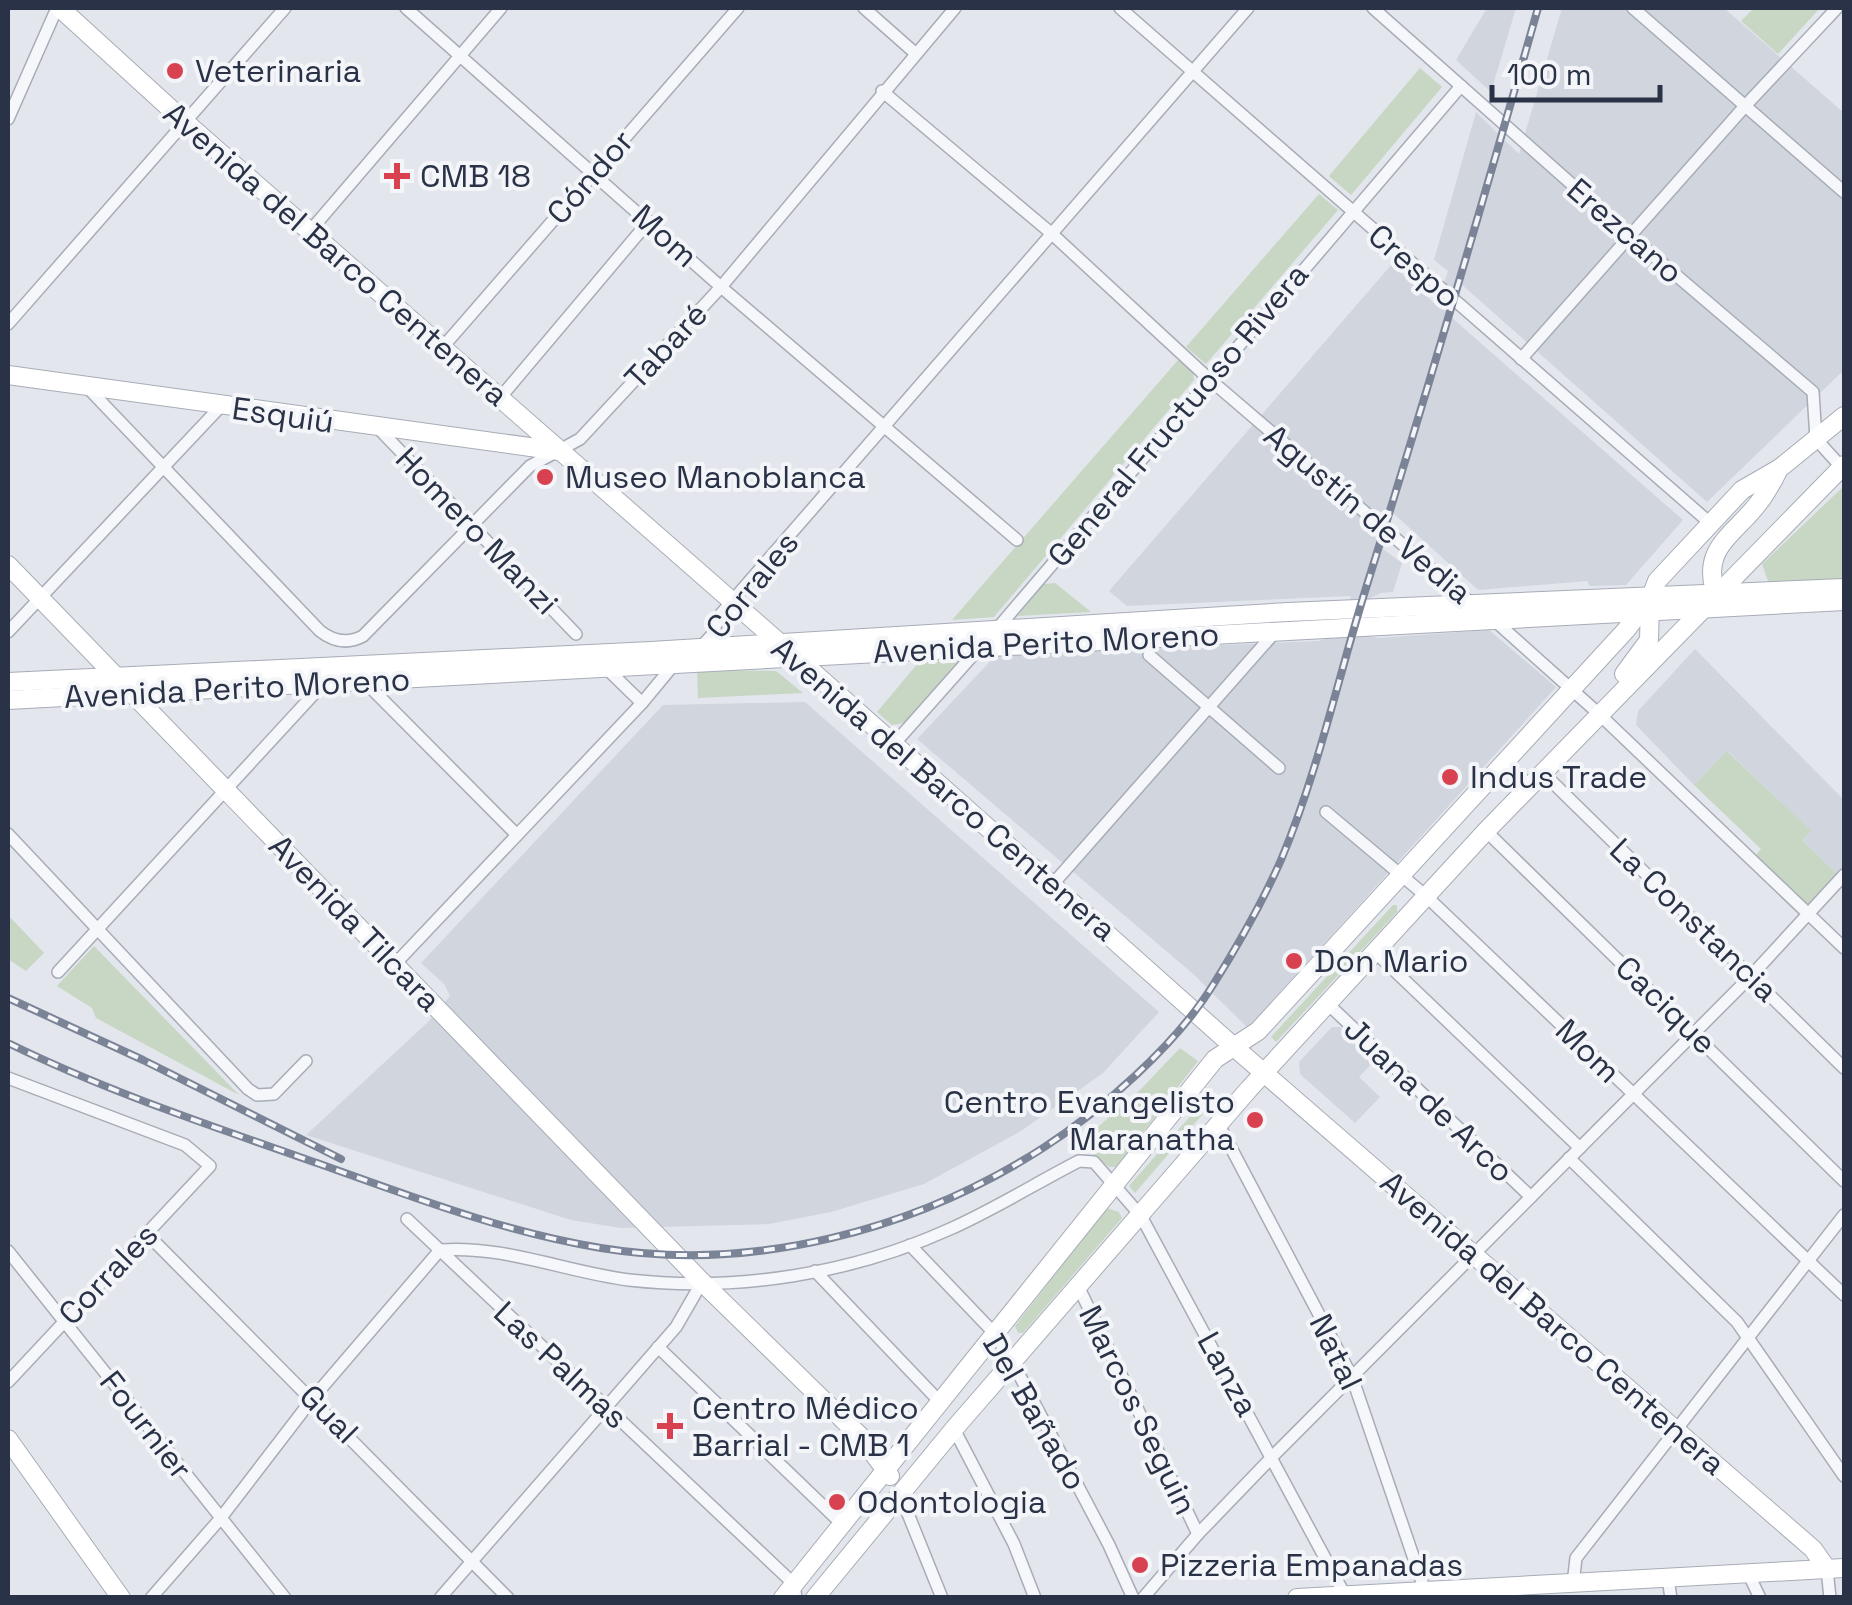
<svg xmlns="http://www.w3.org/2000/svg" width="1852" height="1605" viewBox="0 0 1852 1605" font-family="'Space Grotesk',sans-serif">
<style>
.built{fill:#d1d5de}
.green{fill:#c7d7c4}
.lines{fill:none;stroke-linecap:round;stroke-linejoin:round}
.street-casing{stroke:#a7acb7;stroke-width:14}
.secondary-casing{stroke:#a7acb7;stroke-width:20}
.street{stroke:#f6f7fa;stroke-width:11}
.secondary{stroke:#fff;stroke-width:18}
.rail-casing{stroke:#7b8497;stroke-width:8}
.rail{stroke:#f3f5f9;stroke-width:4;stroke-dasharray:11;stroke-linecap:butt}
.poi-dot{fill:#d84250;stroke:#f3f5f9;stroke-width:4}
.labels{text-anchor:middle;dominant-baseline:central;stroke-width:8;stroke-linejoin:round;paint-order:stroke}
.poi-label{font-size:32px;fill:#293246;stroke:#f3f5f9;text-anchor:start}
.street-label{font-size:32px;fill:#293246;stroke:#f3f5f9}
</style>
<rect width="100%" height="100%" fill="#e3e6ec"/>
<g class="built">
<polygon points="1487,8 1516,8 1491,92 1456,60"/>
<polygon points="1562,8 1724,8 1844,113 1844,370 1707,502 1460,283 1451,317 1683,520 1626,585 1590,586 1587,581 1478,590 1393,513 1383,549 1402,563 1393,592 1381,593 1368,599 1357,634 1378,638 1489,630 1556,687 1248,1028 1191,972 917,739 997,654 1319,641 1341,633 1351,596 1127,606 1109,591 1392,264 1437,306 1448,271 1434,260 1476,112 1519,154"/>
<polygon points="1695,649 1844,800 1844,869 1839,876 1802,840 1810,831 1728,751 1694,785 1636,725 1638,711"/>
<polygon points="805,702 1159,1012 1103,1073 1021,1131 924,1184 831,1212 769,1224 621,1228 571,1220 306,1135 427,1023 450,996 444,984 421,963 663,705"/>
<polygon points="1332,1027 1340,1027 1376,1059 1359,1077 1380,1097 1355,1123 1300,1074 1299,1062"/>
</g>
<g class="green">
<polygon points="1754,8 1820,8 1778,54 1741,21"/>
<polygon points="1420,68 1442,87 1351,195 1329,176"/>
<polygon points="1319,194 1338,210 1206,364 1186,347"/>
<polygon points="1179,359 1193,371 1194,380 994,617 952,620"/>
<polygon points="1844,486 1844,579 1776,585 1768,581 1762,564"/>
<polygon points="1055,583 1091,612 1018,616 1044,584"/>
<polygon points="964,654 904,723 892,725 877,712 924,656"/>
<polygon points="697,670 776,671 803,693 698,698"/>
<polygon points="1727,751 1811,831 1802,840 1839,876 1808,907 1755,856 1761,849 1694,785"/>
<polygon points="1393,905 1397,905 1397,912 1276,1042 1271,1037"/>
<polygon points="8,915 44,953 26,971 8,959"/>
<polygon points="94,946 239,1095 96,1018 92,1008 57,986"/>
<polygon points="1180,1048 1198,1061 1116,1167 1109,1167 1080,1143 1142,1088"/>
<polygon points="1208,1096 1215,1100 1135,1193 1129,1186"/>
<polygon points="1107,1208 1119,1212 1122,1218 1023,1333 1018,1333 1015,1326"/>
</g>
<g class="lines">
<defs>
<g id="street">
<polyline points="406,8 721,287 1017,540"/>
<polyline points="864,8 915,53"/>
<polyline points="1120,8 1710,523"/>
<polyline points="1373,8 1629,235 1813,392 1816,439 1844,470"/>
<polyline points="1633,8 1844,192"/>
<polyline points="882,91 1051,233 1208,378 1471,603"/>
<polyline points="8,119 57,8"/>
<polyline points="310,231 501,8"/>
<polyline points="8,324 285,8"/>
<polyline points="442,348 738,8"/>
<polyline points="1521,359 1746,105 1837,8"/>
<path d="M87,387l233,244c14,11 28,13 43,5l167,-170 50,-27 141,-152 234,-279"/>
<polyline points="500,398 649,221"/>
<polyline points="378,428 576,634"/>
<polyline points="1494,620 1598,713 1844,948"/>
<polyline points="996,630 1461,86"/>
<polyline points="8,632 221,406"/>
<polyline points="700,648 712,635 720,615 1248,8"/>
<polyline points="1149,655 1279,768"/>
<polyline points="607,669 642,703"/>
<polyline points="365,682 517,835"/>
<polyline points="894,744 980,647"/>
<polyline points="1542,772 1844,1068"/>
<polyline points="1326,812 1426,896 1844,1295"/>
<polyline points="1486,831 1844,1181"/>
<polyline points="8,834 248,1089 257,1095 274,1094 306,1061"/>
<polyline points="1052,885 1276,631"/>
<polyline points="1375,952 1580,1148"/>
<polyline points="396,963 642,703 676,662"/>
<polyline points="58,972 323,684"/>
<polyline points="1328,1004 1531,1197"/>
<polyline points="8,1078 185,1145 210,1166 8,1382"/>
<polyline points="1219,1125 1352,1377 1425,1591"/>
<polyline points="1569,1158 1737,1322 1844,1476"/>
<polyline points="407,1219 794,1584 796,1598"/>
<polyline points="147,1234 508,1598"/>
<polyline points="910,1245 995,1334 1013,1363 1109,1545 1133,1598"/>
<path d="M440,1250c64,-5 126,22 189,30 108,12 222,-6 321,-51 45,-20 86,-46 129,-68l15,1 47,54 205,381"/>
<polyline points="8,1251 285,1598"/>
<polyline points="815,1271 940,1402"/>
<polyline points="1078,1286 1198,1534"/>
<polyline points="658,1347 843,1525"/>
<polyline points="954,1429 1014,1544 1035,1598"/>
<polyline points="900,1494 942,1598"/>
<polyline points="1827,1569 1830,1598"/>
<polyline points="1749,1575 1760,1598"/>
<polyline points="1668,1579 1671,1598"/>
<polyline points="1573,1584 1576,1558 1844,1215"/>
<polyline points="151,1598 220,1519 313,1398 440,1250"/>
<polyline points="440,1598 676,1327 702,1282"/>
<polyline points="1143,1598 1198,1534 1273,1456 1751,976 1844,875"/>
</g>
<g id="secondary">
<polyline points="60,8 185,122 814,673 1234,1047 1813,1549 1827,1569"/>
<polyline points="8,375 559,451"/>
<polyline points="8,565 702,1282 861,1437 890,1476"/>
<path d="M1720,604c-25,-55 14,-67 40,-103 7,-9 12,-19 17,-28"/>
<polyline points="1624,674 1649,640 1650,603"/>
<polyline points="8,682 651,651 1288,612 1844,588"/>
<polyline points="8,700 1844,601"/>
<polyline points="8,1439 121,1598"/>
<polyline points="783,1598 1215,1059 1258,1031 1626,630 1651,597 1657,581 1742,490 1780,468 1844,416"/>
<polyline points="815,1598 954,1429 1249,1089 1486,831 1844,465"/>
<polyline points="1297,1598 1844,1568"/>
</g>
</defs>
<use href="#street" class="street-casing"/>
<use href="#secondary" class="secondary-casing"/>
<use href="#street" class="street"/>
<use href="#secondary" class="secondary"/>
<defs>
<g id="rail">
<polyline points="8,998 143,1060 341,1159"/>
<path d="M8,1043c100,49 204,83 309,120 93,33 186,69 284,85 152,25 314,-18 442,-100 59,-38 133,-103 170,-163 25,-40 49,-82 68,-125 37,-88 57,-182 85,-272 60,-192 117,-386 172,-580"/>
</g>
</defs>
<use href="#rail" class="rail-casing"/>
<use href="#rail" class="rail"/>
</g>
<g class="poi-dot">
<circle cx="175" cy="71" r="10"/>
<path d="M392 161h10v10h10v10h-10v10h-10v-10h-10v-10h10z"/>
<circle cx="545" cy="477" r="10"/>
<circle cx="1450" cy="777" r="10"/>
<circle cx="1294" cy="961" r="10"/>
<circle cx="1255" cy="1120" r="10"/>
<path d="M665 1411h10v10h10v10h-10v10h-10v-10h-10v-10h10z"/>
<circle cx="837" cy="1502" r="10"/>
<circle cx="1140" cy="1565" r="10"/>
</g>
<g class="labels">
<g class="poi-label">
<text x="195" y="71">Veterinaria</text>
<text x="420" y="176">CMB 18</text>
<text x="565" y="477">Museo Manoblanca</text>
<text x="1470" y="777">Indus Trade</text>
<text x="1314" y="961">Don Mario</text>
<text x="1235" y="1102" text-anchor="end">Centro Evangelisto<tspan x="1235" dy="37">Maranatha</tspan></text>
<text x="692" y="1408">Centro Médico<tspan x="692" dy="37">Barrial - CMB 1</tspan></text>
<text x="857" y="1502">Odontologia</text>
<text x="1160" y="1565">Pizzeria Empanadas</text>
</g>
<g class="street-label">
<text transform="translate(590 177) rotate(-49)">Cóndor</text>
<text transform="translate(1625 231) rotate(41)">Erezcano</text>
<text transform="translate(665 236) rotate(42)">Mom</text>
<text transform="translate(336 254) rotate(41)">Avenida del Barco Centenera</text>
<text transform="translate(1414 266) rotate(41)">Crespo</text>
<text transform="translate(666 346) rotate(-47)">Tabaré</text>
<text transform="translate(283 415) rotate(8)">Esquiú</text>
<text transform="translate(1178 415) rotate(-50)">General Fructuoso Rivera</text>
<text transform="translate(1368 514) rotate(40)">Agustín de Vedia</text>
<text transform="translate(477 531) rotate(46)">Homero Manzi</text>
<text transform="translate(752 585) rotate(-51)">Corrales</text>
<text transform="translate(1046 643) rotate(-3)">Avenida Perito Moreno</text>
<text transform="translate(237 688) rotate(-3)">Avenida Perito Moreno</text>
<text transform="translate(944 789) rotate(41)">Avenida del Barco Centenera</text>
<text transform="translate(1694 920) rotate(44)">La Constancia</text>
<text transform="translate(355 923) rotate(46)">Avenida Tilcara</text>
<text transform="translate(1666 1005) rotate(44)">Cacique</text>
<text transform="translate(1588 1051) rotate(44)">Mom</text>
<text transform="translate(1429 1100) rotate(44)">Juana de Arco</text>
<text transform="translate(108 1274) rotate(-46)">Corrales</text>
<text transform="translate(1553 1323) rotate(41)">Avenida del Barco Centenera</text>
<text transform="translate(1336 1352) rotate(64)">Natal</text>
<text transform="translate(561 1365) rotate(43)">Las Palmas</text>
<text transform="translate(1228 1374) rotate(61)">Lanza</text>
<text transform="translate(1138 1410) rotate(64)">Marcos Seguin</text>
<text transform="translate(1035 1412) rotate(60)">Del Bañado</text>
<text transform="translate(329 1414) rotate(45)">Gual</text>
<text transform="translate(146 1425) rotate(52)">Fournier</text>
</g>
</g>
<rect width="1852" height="1605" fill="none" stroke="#293246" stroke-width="20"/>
<path d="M1492 85v15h168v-15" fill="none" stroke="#293246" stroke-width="5"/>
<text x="1507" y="85" font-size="30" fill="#293246" stroke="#f3f5f9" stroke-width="8" paint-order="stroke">100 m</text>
</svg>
